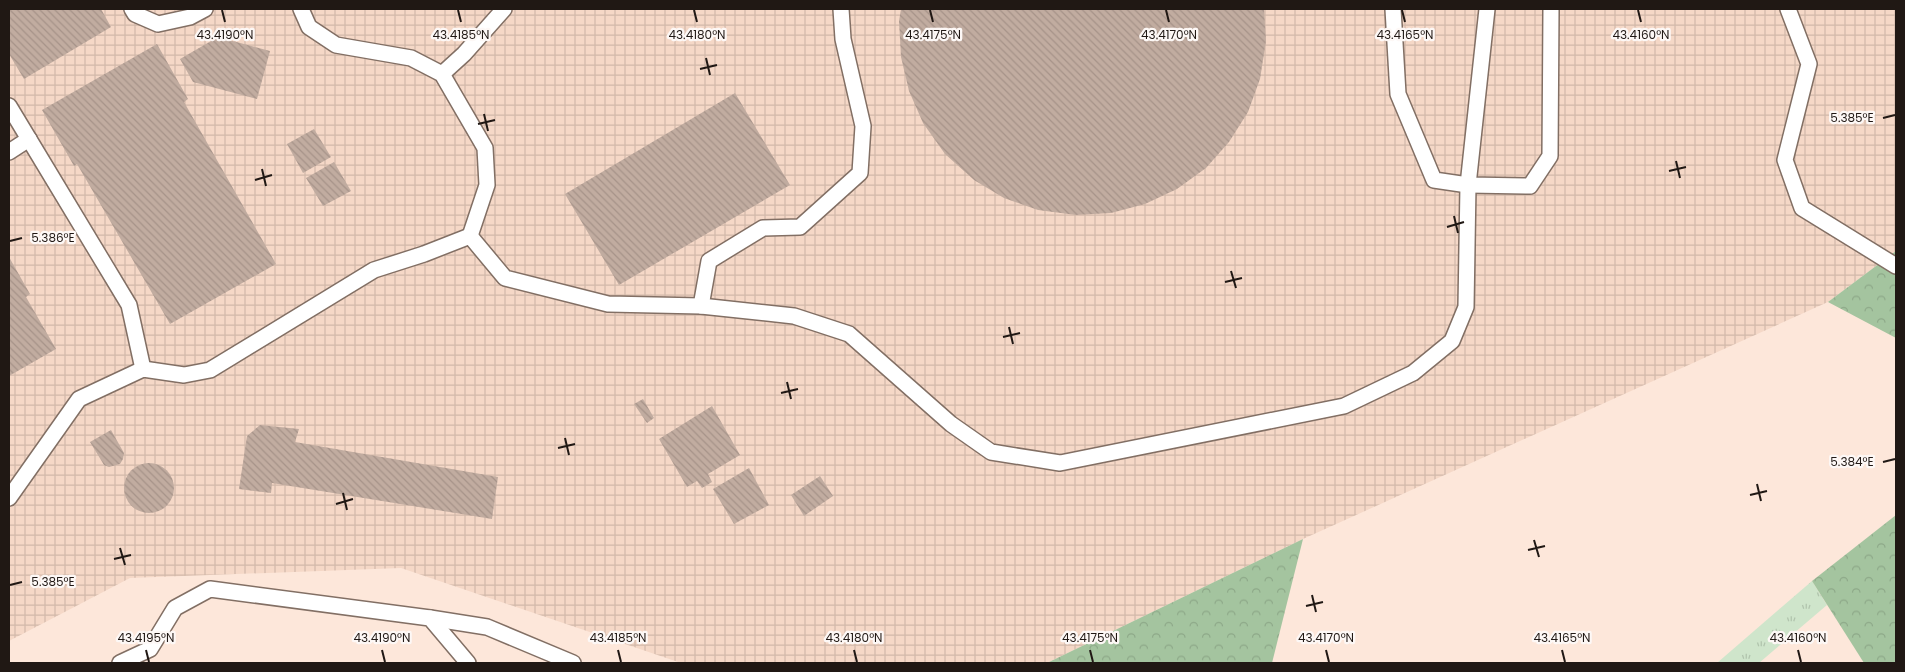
<svg xmlns="http://www.w3.org/2000/svg" width="1905" height="672" viewBox="0 0 1905 672" font-family="Poppins,sans-serif">
<style>
.industrial{fill:url(#industrial-grid)}
.grass{fill:url(#grass-tufts)}
.forest{fill:url(#forest-crowns)}
.building{fill:url(#building-back-hatch)}
.lines{fill:none;stroke-linecap:round;stroke-linejoin:round}
.lane-casing{stroke:#826f64;stroke-width:18}
.lane{stroke:#fff;stroke-width:15}
.ticks{fill:none;stroke:#201814;stroke-width:2}
.ticks-label{font-size:12px;text-anchor:middle;fill:#201814;stroke:#fdf8f6;stroke-width:4.5;stroke-linejoin:round;paint-order:stroke}
</style>
<defs>
<pattern id="industrial-grid" width="8" height="8" patternUnits="userSpaceOnUse" patternTransform="scale(1.25)"><rect width="8" height="8" fill="#f5d8c7"/><path d="M0 4h8M4 0v8" fill="none" stroke="#d2b9aa"/></pattern>
<pattern id="grass-tufts" width="24" height="20" patternUnits="userSpaceOnUse" patternTransform="scale(1.25)"><rect width="24" height="20" fill="#cfe5cb"/><path d="M3 7l-1-3M5 7V3M7 7l1-3M15 17l-1-3M17 17v-4M19 17l1-3" fill="none" stroke="#b1c4ad"/></pattern>
<pattern id="forest-crowns" width="20" height="18" patternUnits="userSpaceOnUse" patternTransform="scale(1.25)"><rect width="20" height="18" fill="#a4c49f"/><path d="M2 6a3 3 0 1 1 6 0M12 15a3 3 0 1 1 6 0" fill="none" stroke="#8da888"/></pattern>
<pattern id="building-back-hatch" width="6" height="6" patternUnits="userSpaceOnUse" patternTransform="scale(1.25)"><rect width="6" height="6" fill="#c1aca0"/><path d="M-1 5l2 2M0 0l6 6M5-1l2 2" fill="none" stroke="#a69389"/></pattern>
</defs>
<rect width="100%" height="100%" fill="#fde7da"/>
<polygon class="industrial" points="9,9 1896,9 1896,251 1828,302 1303,539 1047,663 681,663 401,568 130,578 9,641"/>
<polygon class="grass" points="1812,581 1827,605 1759,663 1717,663"/>
<g class="forest">
<polygon points="1896,251 1896,338 1828,302"/>
<polygon points="1896,515 1896,663 1864,663 1812,581"/>
<polygon points="1303,539 1272,663 1047,663"/>
</g>
<g class="building">
<polygon points="9,9 101,9 111,27 24,79 9,54"/>
<polygon points="901,9 1264,9 1266,41 1260,79 1248,112 1229,142 1206,168 1177,189 1145,204 1111,213 1076,215 1038,210 1004,198 974,180 945,154 923,123 909,91 901,57 899,21"/>
<polygon points="218,37 270,51 257,99 193,82 180,59"/>
<polygon points="157,44 188,99 184,102 276,264 170,324 77,164 74,166 42,110"/>
<polygon points="735,93 790,185 619,285 565,194"/>
<polygon points="314,129 331,157 303,173 287,144"/>
<polygon points="334,162 351,191 323,206 306,178"/>
<polygon points="9,257 30,294 26,297 56,349 9,376"/>
<polygon points="643,399 654,418 647,423 634,404"/>
<polygon points="712,406 740,455 708,474 712,482 702,488 697,481 687,487 659,439"/>
<polygon points="260,425 299,429 295,442 498,477 492,519 272,483 271,493 239,489 247,436"/>
<polygon points="111,430 124,453 123,459 120,464 109,467 104,465 90,442"/>
<circle cx="149" cy="488" r="25"/>
<polygon points="749,468 769,505 734,524 713,489"/>
<polygon points="820,476 833,496 804,516 791,495"/>
</g>
<g class="lines">
<defs>
<g id="lane">
<polyline points="132,9 135,14 158,24 190,17 205,9"/>
<polyline points="301,9 309,27 336,45 411,58 442,74 485,148 487,185 470,236"/>
<polyline points="1393,9 1398,94 1434,180 1468,185 1530,186 1550,156 1551,9"/>
<polyline points="1788,9 1809,64 1785,160 1802,208 1896,266"/>
<polyline points="442,74 464,54 504,9"/>
<polyline points="9,106 129,305 143,369"/>
<polyline points="9,152 29,139"/>
<polyline points="701,306 709,261 763,228 800,227 860,173 863,126 843,39 841,9"/>
<polyline points="9,498 79,399 143,369 184,375 210,370 374,270 424,254 470,236 505,278 608,304 701,306 794,316 849,334 951,424 991,452 1060,463 1344,406 1413,373 1452,341 1466,307 1468,185 1487,9"/>
<polyline points="430,618 487,627 573,663"/>
<polyline points="120,663 150,649 175,608 210,589 430,618 468,663"/>
</g>
</defs>
<use href="#lane" class="lane-casing"/>
<use href="#lane" class="lane"/>
</g>
<path class="ticks" d="M222,10l3,12M458,10l3,12M694,10l3,12M930,10l3,12M1166,10l3,12M1402,10l3,12M1638,10l3,12M706,58l4,17M700,69l17,-4M484,114l4,17M1883,118l12,-3M478,124l17,-4M1676,161l4,17M262,169l4,17M1669,171l17,-4M255,180l17,-5M1454,216l4,17M1447,227l17,-5M10,241l12,-3M1231,271l5,17M1225,282l17,-4M1009,327l4,17M1003,337l17,-4M787,382l4,17M781,393l17,-4M565,438l4,17M558,448l17,-4M1883,462l12,-3M1757,484l4,17M343,493l4,17M1750,495l17,-4M336,504l17,-5M1534,540l5,17M120,548l5,17M1528,550l17,-4M114,559l17,-4M10,585l12,-3M1312,595l4,17M1306,606l17,-4M146,650l3,12M382,650l3,12M618,650l3,12M854,650l3,12M1090,650l3,12M1326,650l3,12M1562,650l3,12M1798,650l3,12"/>
<g class="ticks-label">
<text x="225" y="39">43.4190°N</text>
<text x="461" y="39">43.4185°N</text>
<text x="697" y="39">43.4180°N</text>
<text x="933" y="39">43.4175°N</text>
<text x="1169" y="39">43.4170°N</text>
<text x="1405" y="39">43.4165°N</text>
<text x="1641" y="39">43.4160°N</text>
<text x="1852" y="122">5.385°E</text>
<text x="53" y="242">5.386°E</text>
<text x="1852" y="466">5.384°E</text>
<text x="53" y="586">5.385°E</text>
<text x="146" y="642">43.4195°N</text>
<text x="382" y="642">43.4190°N</text>
<text x="618" y="642">43.4185°N</text>
<text x="854" y="642">43.4180°N</text>
<text x="1090" y="642">43.4175°N</text>
<text x="1326" y="642">43.4170°N</text>
<text x="1562" y="642">43.4165°N</text>
<text x="1798" y="642">43.4160°N</text>
</g>
<rect width="1905" height="672" fill="none" stroke="#201814" stroke-width="20"/>
</svg>
